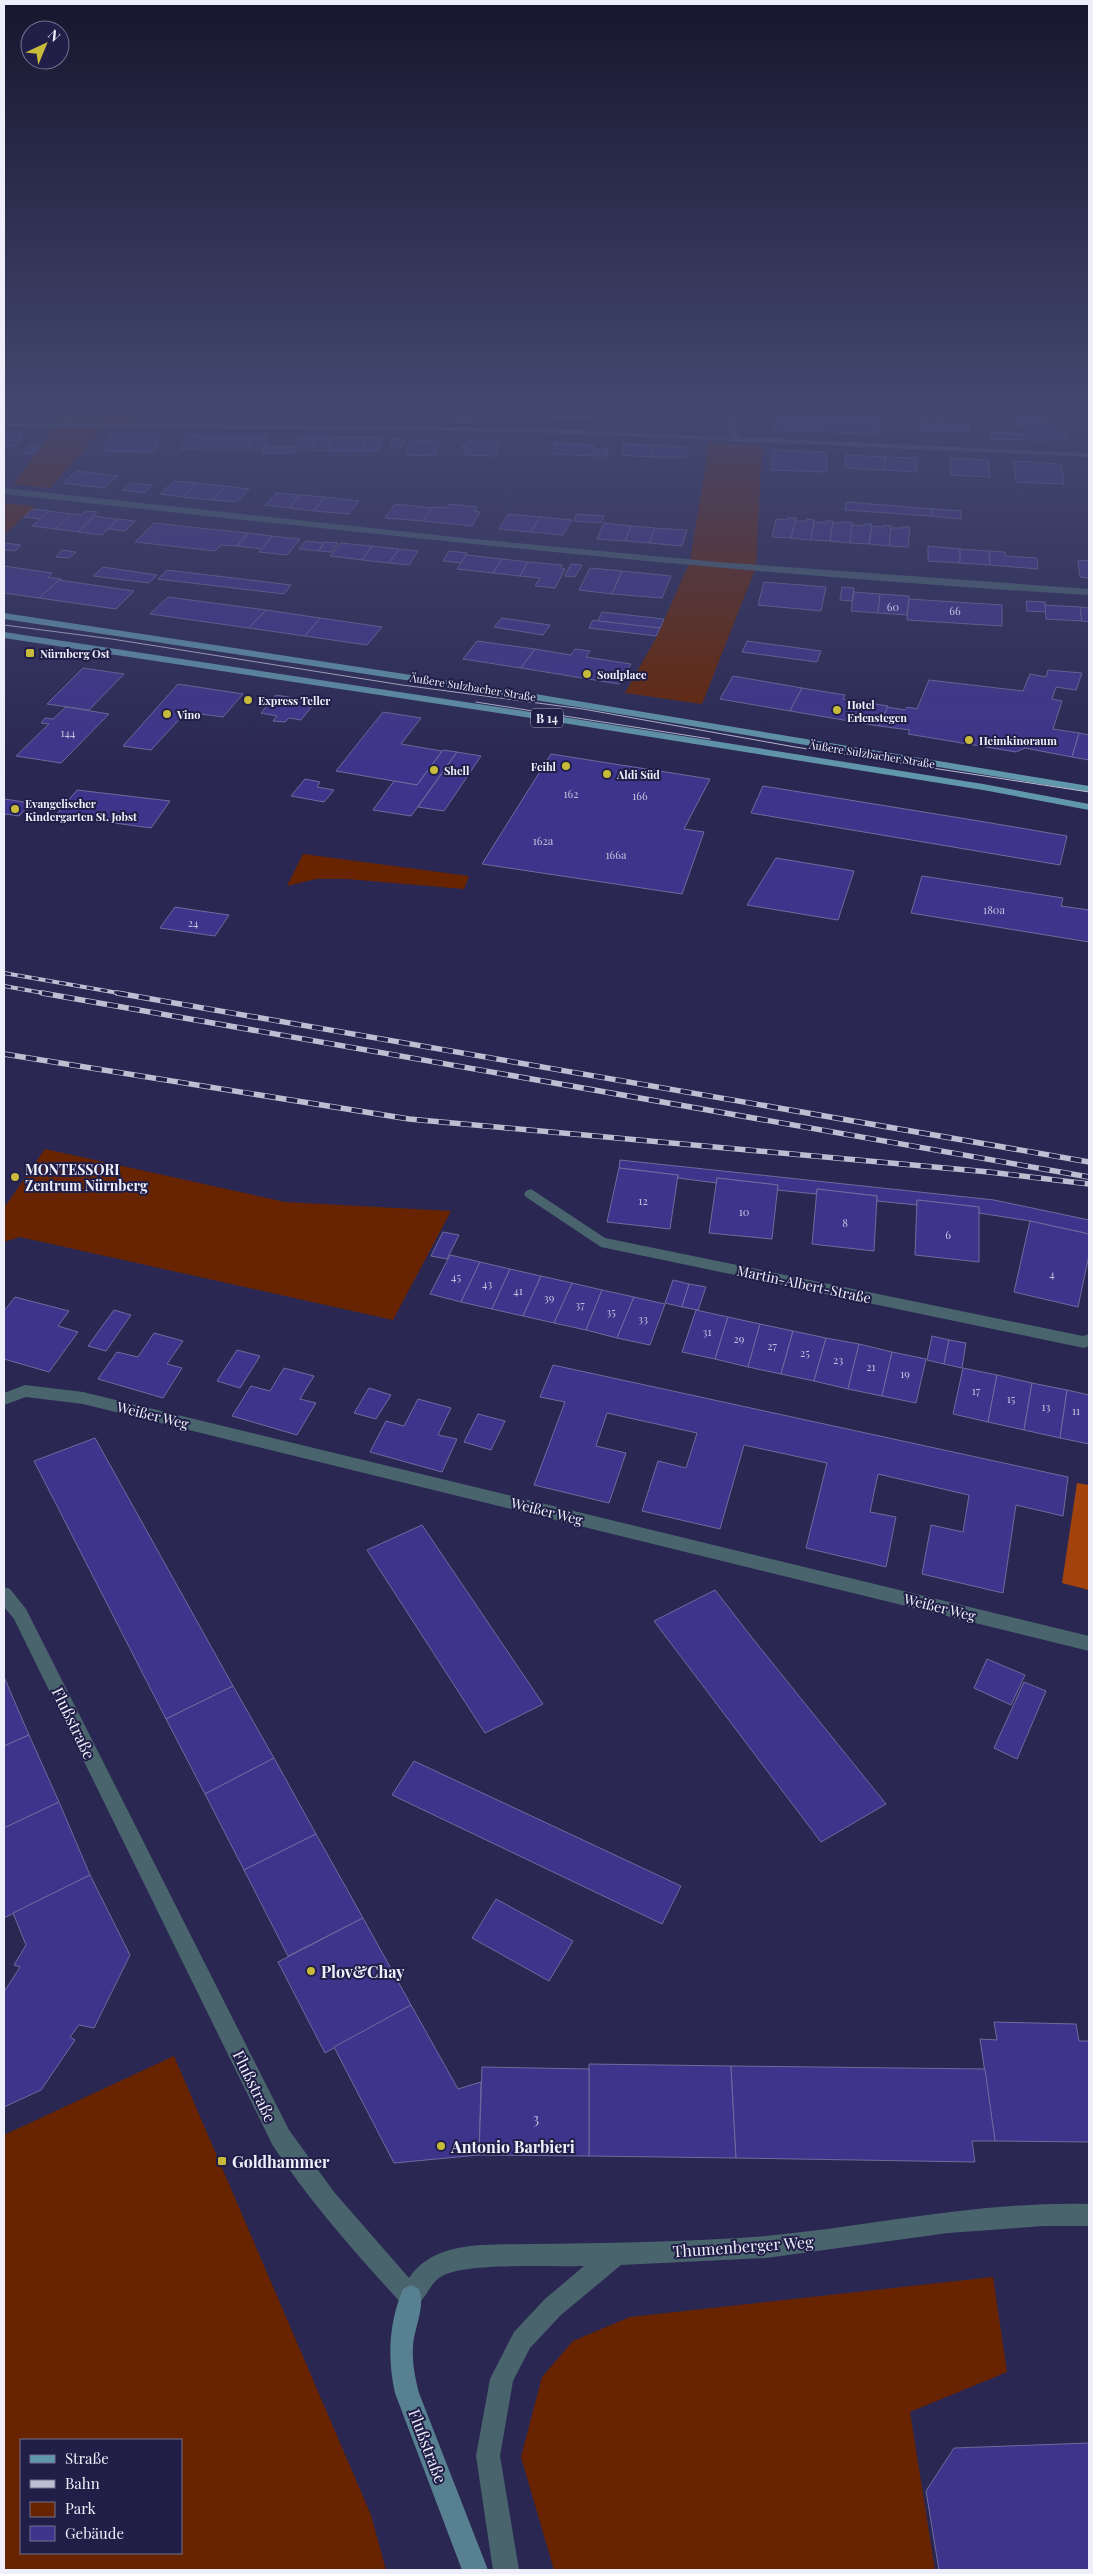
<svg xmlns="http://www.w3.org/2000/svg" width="1093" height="2574" viewBox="0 0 1093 2574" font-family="'Playfair Display',serif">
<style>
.green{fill:#682400;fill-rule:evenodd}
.forest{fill:#a2420d}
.building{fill:#3f348c;stroke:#6c6c9d}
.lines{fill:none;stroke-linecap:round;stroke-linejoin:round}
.street{fill:#4a646d;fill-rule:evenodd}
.secondary{fill:#578190;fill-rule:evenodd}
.primary{fill:#6197ab;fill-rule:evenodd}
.tram{stroke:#bdbed1;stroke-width:1}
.rail-far1-casing{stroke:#bdbed1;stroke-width:4}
.rail-casing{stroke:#bdbed1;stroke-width:5.5}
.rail-far1{stroke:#211e48;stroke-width:2.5;stroke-dasharray:7;stroke-linecap:butt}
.rail{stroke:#211e48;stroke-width:4;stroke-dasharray:11;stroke-linecap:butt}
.poi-dot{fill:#c8bb3b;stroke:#211e48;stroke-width:2}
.labels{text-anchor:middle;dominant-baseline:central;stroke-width:4;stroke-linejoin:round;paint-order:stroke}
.number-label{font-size:11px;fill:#c2c0de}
.far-poi-label{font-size:11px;font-weight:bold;fill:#eeeffa;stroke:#211e48;text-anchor:start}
.far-street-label{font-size:11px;fill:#eeeffa;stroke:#211e48}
.shield{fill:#211e48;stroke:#b0b0c5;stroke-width:1}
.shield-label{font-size:12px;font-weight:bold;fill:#eeeffa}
.poi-label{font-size:14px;font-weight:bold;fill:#eeeffa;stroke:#211e48;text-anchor:start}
.street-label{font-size:14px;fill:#eeeffa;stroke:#211e48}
.near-number-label{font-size:14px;fill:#c2c0de}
.near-street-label{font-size:16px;fill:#eeeffa;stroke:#211e48}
.near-poi-label{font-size:16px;font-weight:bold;fill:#eeeffa;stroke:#211e48;text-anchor:start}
</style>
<rect width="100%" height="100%" fill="#2a2853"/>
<g class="green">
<polygon points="60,412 139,412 133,425 106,424 50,488 13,484 43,445"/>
<polygon points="709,443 762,445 756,567 702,704 625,693 657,636 690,561"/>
<polygon points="4,503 35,506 4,535"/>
<polygon points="303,854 469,876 464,889 347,879 316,879 287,886"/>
<polygon points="45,1149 285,1202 451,1211 393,1320 20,1237 4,1242 4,1206 6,1205"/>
<path d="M174,2056l197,459 15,55h-382v-435zM21,2440h160v113h-160z"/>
<polygon points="993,2277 1007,2372 910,2412 935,2570 554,2570 521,2457 542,2377 573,2341 630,2317"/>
</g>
<polygon class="forest" points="1077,1483 1089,1485 1089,1590 1062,1583"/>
<g class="building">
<polygon points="4,412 24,412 21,417 4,417"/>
<polygon points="251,412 302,412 301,417 250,416"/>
<polygon points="323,412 374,412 374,414 350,416"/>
<polygon points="548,412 597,412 596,420 547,418"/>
<polygon points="773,412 819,412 820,415 880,417 879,434 773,430 772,420 775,420"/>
<polygon points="1038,413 1053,425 1067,437 1036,441 1008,416"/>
<polygon points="460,416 478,416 476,423 458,423"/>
<polygon points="920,418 944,419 945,431 920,430"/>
<polygon points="944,419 968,420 969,432 945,431"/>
<polygon points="4,432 23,432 18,445 4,447"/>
<polygon points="990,432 1026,434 1027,440 991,439"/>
<polygon points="112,434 161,434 154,452 103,451"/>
<polygon points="187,435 203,436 197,450 180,449"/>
<polygon points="203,436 219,436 214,450 197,450"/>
<polygon points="219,436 236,436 230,450 214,450"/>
<polygon points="236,436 253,436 247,450 230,450"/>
<polygon points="253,436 269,436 264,450 247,450"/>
<polygon points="299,436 316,436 311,450 295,450"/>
<polygon points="316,436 332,437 328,451 311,450"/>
<polygon points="332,437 349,437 345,451 328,451"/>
<polygon points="349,437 366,437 362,451 345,451"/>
<polygon points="366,437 382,437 379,451 362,451"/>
<polygon points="393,439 404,439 402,447 389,447"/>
<polygon points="410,440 439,441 435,456 406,455"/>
<polygon points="468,440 499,440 496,456 465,455 466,448 461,448 462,444 467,444"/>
<polygon points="555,443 595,445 593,456 553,454"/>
<polygon points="624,444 652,445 651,457 621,455"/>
<polygon points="652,445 687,447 686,458 651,457"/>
<polygon points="29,446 39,446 34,454 24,453"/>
<polygon points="265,446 296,447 294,453 263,453"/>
<polygon points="596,449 608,449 606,458 595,458"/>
<polygon points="773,450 827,452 826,472 771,470"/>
<polygon points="845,455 885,457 885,470 845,468"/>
<polygon points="885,457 916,458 917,472 885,470"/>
<polygon points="950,458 988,460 990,477 951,475"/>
<polygon points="1014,461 1061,464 1064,484 1016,482"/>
<polygon points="77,471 118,476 104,488 63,483"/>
<polygon points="174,481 196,483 183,497 160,494"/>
<polygon points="131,483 152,485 144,493 123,490"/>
<polygon points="196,483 225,486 213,500 183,497"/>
<polygon points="225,486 249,489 237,502 213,500"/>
<polygon points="277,493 300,495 289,508 265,505"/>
<polygon points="300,495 325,497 314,511 289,508"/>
<polygon points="325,497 359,501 349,514 314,511"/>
<polygon points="846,502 932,509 931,516 845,510"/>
<polygon points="395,504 432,508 423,521 385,518"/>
<polygon points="449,504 477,507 474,511 480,512 472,526 423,521 432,507 446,508"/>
<polygon points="33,509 49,511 40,519 24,517"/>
<polygon points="932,509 961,511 961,519 931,516"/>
<polygon points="49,511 72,514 55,529 32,526"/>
<polygon points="85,511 97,512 78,532 55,529 72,514 81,515"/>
<polygon points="508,514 540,517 531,532 499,529"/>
<polygon points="577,514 604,516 601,523 574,521"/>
<polygon points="95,516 107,518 118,519 102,535 78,532"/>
<polygon points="540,517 572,520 563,535 531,532"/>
<polygon points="787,518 796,518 791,538 772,537 776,519 786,520"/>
<polygon points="118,519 135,521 125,531 108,529"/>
<polygon points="807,519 814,520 811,540 791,538 795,521 806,521"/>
<polygon points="826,521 833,521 830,541 811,540 814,522 825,523"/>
<polygon points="846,522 853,523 850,543 830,541 833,523"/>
<polygon points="154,523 181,526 248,533 237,546 221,545 215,551 135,542"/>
<polygon points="604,523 631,526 625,541 597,539"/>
<polygon points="864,524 872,524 869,544 850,543 852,525 864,526"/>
<polygon points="883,525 891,526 889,546 869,544 872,526 883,527"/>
<polygon points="631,526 655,528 649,543 625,541"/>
<polygon points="902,527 910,527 908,547 889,546 891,528 902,528"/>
<polygon points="655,528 687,530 682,546 649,543"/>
<polygon points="248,533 272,536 262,549 237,546"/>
<polygon points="272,536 300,539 287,555 259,552"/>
<polygon points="306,541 324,543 318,551 299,549"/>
<polygon points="325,542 338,543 331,552 319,551"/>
<polygon points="4,543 21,545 15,551 4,550"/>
<polygon points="341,543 372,546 362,560 330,556"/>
<polygon points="372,546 399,549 389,563 362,560"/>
<polygon points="928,546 960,549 960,563 928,561"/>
<polygon points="399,549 418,551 409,565 389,563"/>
<polygon points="960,549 989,551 990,565 960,563"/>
<polygon points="62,550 76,552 69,558 56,557"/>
<polygon points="449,551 467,553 462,563 443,561"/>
<polygon points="989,551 1005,552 1005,556 1037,558 1038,569 990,565"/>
<polygon points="466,555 502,559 493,573 457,569"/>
<polygon points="502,559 528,562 520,576 493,573"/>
<polygon points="1078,560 1089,561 1089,578 1080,577"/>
<polygon points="528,562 562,565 561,568 565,569 555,588 535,586 540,578 520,576"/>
<polygon points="571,564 582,565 575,577 565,576"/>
<polygon points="4,566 52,573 48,577 61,579 39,598 4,593"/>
<polygon points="103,567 157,575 149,583 93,576"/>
<polygon points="590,568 622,571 612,594 579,590"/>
<polygon points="167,570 291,585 284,594 158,579"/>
<polygon points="622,571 671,576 662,598 612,594"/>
<polygon points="59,580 134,591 116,609 39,598"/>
<polygon points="764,582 826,587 821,611 758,605"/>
<polygon points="842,587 854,588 852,601 840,600"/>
<polygon points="854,592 880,594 878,613 851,611"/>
<polygon points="880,594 909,596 907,615 878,613"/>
<polygon points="168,597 266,610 249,628 150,614"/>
<polygon points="909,599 1002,605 1002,626 907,620"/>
<polygon points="1026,601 1045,602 1046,612 1027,611"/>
<polygon points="1045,605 1080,607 1082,621 1046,619"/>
<polygon points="1080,607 1089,608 1089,622 1082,621"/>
<polygon points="266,610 320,618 305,636 249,628"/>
<polygon points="602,612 664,619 660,628 598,621"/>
<polygon points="320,618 382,627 367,645 305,636"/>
<polygon points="502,618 550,625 543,635 494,627"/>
<polygon points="593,620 598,621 660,628 656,636 589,628"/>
<polygon points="477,641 535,649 521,668 463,659"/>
<polygon points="747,641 821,651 817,662 742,652"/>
<polygon points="535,649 571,655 575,649 590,651 586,657 631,664 619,684 521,668"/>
<polygon points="83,668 124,674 89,710 47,704"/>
<polygon points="1048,670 1082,673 1076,690 1056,687 1052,699 1062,701 1053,729 1079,733 1072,757 1025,748 1016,752 908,734 910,730 879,726 887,707 905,710 907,707 917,709 929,680 1023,691 1030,674 1046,677"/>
<polygon points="733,676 802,688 790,711 720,699"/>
<polygon points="178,684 243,694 223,717 186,712 151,750 123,746"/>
<polygon points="802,688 845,695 843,699 888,706 879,726 790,711"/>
<polygon points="276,695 294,698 316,701 301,720 289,718 285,722 273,721 277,716 261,713"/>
<polygon points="66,707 109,714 61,763 16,756 49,724 41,723 45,718 53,719"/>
<polygon points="383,712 421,718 401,744 442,751 417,785 336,771"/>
<polygon points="1079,733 1089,735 1089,760 1072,757"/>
<polygon points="443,750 457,752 411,816 373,810 394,781 417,785"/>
<polygon points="457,752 481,756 444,811 418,807"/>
<polygon points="551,754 710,779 684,829 704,832 682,894 482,864"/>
<polygon points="305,779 320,782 317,787 334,790 324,802 291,796"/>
<polygon points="763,786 979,821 1067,836 1060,865 751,813"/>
<polygon points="77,790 170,801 151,828 56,815"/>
<polygon points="4,799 31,803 19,816 6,814 4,816"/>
<polygon points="776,858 854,871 838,920 747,905"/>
<polygon points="922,876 1063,898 1061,906 1089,910 1089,942 911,913"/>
<polygon points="175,907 194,910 229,915 215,936 160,928"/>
<polygon points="620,1160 994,1200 1089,1220 1089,1234 1030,1221 979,1213 979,1207 917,1200 917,1205 877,1201 877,1196 817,1189 816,1194 777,1190 778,1185 717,1178 717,1183 678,1178 678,1175 619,1168"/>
<polygon points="619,1168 678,1175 670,1229 607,1222"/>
<polygon points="717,1178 778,1185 772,1239 709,1233"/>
<polygon points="817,1189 877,1196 874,1251 812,1244"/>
<polygon points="917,1200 979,1207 979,1262 915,1255"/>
<polygon points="1030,1221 1089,1234 1089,1255 1078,1307 1014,1292"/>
<polygon points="443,1232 459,1235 447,1259 431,1256"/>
<polygon points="450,1255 480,1262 461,1302 430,1294"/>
<polygon points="480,1262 510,1269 492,1309 461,1302"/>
<polygon points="510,1269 541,1276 523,1316 492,1309"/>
<polygon points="541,1276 572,1283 554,1323 523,1316"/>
<polygon points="673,1280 689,1284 682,1307 665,1303"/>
<polygon points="572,1283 602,1290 586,1330 554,1323"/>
<polygon points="689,1284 706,1287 698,1310 682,1307"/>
<polygon points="602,1290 634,1297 617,1338 586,1330"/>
<polygon points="15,1297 69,1311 58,1326 78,1332 49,1372 4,1359 4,1311"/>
<polygon points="634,1297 665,1304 650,1345 617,1338"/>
<polygon points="114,1310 131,1315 106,1351 88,1346"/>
<polygon points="696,1310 728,1317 715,1359 682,1352"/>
<polygon points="728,1317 760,1324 748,1367 715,1359"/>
<polygon points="760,1324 793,1331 781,1374 748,1367"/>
<polygon points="793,1331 826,1338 814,1381 781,1374"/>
<polygon points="154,1333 183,1341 167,1364 182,1368 163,1398 98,1379 117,1352 138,1357"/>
<polygon points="932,1336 949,1340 944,1364 927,1360"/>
<polygon points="826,1338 859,1344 848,1389 814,1381"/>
<polygon points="949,1340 966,1343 962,1368 944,1364"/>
<polygon points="859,1344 892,1352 882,1396 848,1389"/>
<polygon points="237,1350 260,1356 240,1388 217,1381"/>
<polygon points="892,1352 926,1359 916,1403 882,1396"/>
<polygon points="553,1365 1068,1477 1063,1516 1016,1505 1003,1593 922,1574 931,1525 963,1532 969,1495 878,1474 870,1512 896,1517 886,1567 806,1548 827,1463 744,1445 720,1529 642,1511 658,1461 686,1468 697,1433 607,1413 596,1446 626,1453 609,1503 534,1485 565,1402 540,1397"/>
<polygon points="284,1368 314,1376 300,1399 316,1403 297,1435 232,1416 251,1386 270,1391"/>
<polygon points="963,1368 997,1375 988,1422 953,1414"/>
<polygon points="997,1375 1032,1383 1024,1430 988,1422"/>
<polygon points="1032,1383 1067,1390 1060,1438 1024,1430"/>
<polygon points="369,1388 391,1395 376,1419 354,1413"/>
<polygon points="1067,1390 1089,1395 1089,1444 1060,1438"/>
<polygon points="418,1399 451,1408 438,1435 457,1439 442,1472 370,1452 386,1421 404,1426"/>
<polygon points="478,1414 505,1421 491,1450 464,1442"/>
<polygon points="95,1438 233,1686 166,1719 34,1461"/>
<polygon points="422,1525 543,1704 485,1733 367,1550"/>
<polygon points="715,1590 753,1639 886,1804 821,1842 654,1621"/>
<polygon points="987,1659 1025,1675 1011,1705 974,1688"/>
<polygon points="4,1677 29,1735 4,1746"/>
<polygon points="1024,1682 1046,1691 1017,1759 994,1748"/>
<polygon points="233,1686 274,1758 205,1794 166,1719"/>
<polygon points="29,1735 59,1802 4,1828 4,1746"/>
<polygon points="274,1758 316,1834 244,1870 205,1794"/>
<polygon points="414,1761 681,1886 662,1924 392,1795"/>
<polygon points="59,1802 90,1875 4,1918 4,1828"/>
<polygon points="316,1834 363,1918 288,1956 244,1870"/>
<polygon points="90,1875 130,1955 94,2028 79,2025 70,2037 75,2040 41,2090 4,2107 4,1992 20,1967 14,1965 26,1945 13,1913"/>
<polygon points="496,1899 573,1941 549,1981 472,1938"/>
<polygon points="363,1918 411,2005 325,2053 278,1962"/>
<polygon points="411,2005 458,2089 481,2082 479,2155 394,2163 334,2047"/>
<polygon points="994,2022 1076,2024 1079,2041 1089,2041 1089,2142 995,2141 980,2039 997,2040"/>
<polygon points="589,2064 731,2066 736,2158 589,2156"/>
<polygon points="731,2066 985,2069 995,2141 972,2141 975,2162 736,2158"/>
<polygon points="482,2067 589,2069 589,2156 479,2155"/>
<polygon points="1089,2443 1089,2570 939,2570 926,2491 954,2448"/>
</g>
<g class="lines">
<g class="street">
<polygon points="726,412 734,412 738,437 1089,453 1089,457 527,432 4,426 4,422 527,428 730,437"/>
<polygon points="1081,412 1089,412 1089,417"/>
<path d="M4,488l460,50 254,24 371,27v6c-363,-21 -724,-62 -1085,-101z"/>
<polygon points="531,1189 605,1238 1083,1336 1089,1334 1089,1346 1084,1348 601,1247 526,1197 524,1194 526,1191"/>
<polygon points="25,1385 83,1392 1089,1636 1089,1651 83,1404 26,1397 4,1405 4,1393"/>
<path d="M4,1587l6,2 16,20 263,521 45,62 75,86c25,-38 78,-33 118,-34 79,-1 160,-2 239,-8 108,-10 214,-35 323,-32v22h-45l-96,7 -182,25 -145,7 -60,50 -31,33 -17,33 -13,75 19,114h-26l-17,-114 14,-77 24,-47 31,-33 39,-33c-31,1 -118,-4 -142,10 -14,8 -16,26 -31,33l-8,-4c-47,-51 -92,-102 -130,-159l-259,-527 -10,-12z"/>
</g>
<path class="secondary" d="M411,2285l8,4c7,17 -5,39 -6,57 -1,16 2,32 6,47l69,177h-26l-67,-177c-8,-35 -6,-71 8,-104z"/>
<g class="primary">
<polygon points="4,613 517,691 1089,786 1089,792 517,697 4,619"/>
<polygon points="4,632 544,714 983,784 1089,804 1089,810 983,790 544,720 4,638"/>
</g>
<g class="tram">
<polyline points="4,625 112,639 402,685 583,709 795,747 1089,792"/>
<polyline points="476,702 710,739"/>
</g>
<defs>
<g id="rail-far1">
<polyline points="4,973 124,994"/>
<polyline points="4,986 49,994"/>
</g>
<g id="rail">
<polyline points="42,993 1089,1177"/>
<polyline points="117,993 1089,1162"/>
<polyline points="4,1054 409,1119 989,1172 1089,1184"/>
</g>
</defs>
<use href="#rail-far1" class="rail-far1-casing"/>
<use href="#rail" class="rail-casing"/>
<use href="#rail-far1" class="rail-far1"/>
<use href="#rail" class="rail"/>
</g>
<linearGradient id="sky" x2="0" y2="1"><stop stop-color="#17162e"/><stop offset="0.53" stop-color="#444871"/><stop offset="1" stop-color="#444871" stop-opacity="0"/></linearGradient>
<rect width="1093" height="772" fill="url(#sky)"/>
<g class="poi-dot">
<rect x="25" y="648" width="10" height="10" rx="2.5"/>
<circle cx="587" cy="674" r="5"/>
<circle cx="248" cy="700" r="5"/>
<circle cx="837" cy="710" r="5"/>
<circle cx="167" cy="714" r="5"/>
<circle cx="969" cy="740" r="5"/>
<circle cx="566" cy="766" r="5"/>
<circle cx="434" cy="770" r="5"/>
<circle cx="607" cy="774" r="5"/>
<circle cx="15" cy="809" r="5"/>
<circle cx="15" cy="1177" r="5"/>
<circle cx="311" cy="1971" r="5"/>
<circle cx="441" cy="2146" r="5"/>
<rect x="217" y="2156" width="10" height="10" rx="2.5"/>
</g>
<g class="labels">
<g class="number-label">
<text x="893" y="606">60</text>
<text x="955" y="610">66</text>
<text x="68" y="732">144</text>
<text x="571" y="793">162</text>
<text x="640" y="795">166</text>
<text x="543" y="840">162a</text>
<text x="616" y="854">166a</text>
<text x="994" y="909">180a</text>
<text x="193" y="922">24</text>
<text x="643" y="1200">12</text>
<text x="744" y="1211">10</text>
<text x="845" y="1222">8</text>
<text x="948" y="1234">6</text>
<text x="1052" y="1273">4</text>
<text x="456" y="1276">45</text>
<text x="487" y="1283">43</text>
<text x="518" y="1290">41</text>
<text x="549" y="1297">39</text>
<text x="580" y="1304">37</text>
<text x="611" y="1311">35</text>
<text x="643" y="1318">33</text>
<text x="707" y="1331">31</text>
<text x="739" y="1338">29</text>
<text x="772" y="1345">27</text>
<text x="805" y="1352">25</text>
<text x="838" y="1359">23</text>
<text x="871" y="1366">21</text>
<text x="905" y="1373">19</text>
<text x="976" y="1390">17</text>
<text x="1011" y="1398">15</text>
<text x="1046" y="1406">13</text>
<text x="1076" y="1410">11</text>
</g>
<g class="far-poi-label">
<text x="40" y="653">Nürnberg Ost</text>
<text x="597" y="674">Soulplace</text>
<text x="258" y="700">Express Teller</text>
<text x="847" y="704">Hotel<tspan x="847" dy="13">Erlenstegen</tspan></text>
<text x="177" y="714">Vino</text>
<text x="979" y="740">Heimkinoraum</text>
<text x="556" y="766" text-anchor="end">Feihl</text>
<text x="444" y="770">Shell</text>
<text x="617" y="774">Aldi Süd</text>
<text x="25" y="803">Evangelischer<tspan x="25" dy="13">Kindergarten St. Jobst</tspan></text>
</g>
<g class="far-street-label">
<text transform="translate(473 687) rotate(9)">Äußere Sulzbacher Straße</text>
<text transform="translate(872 754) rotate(9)">Äußere Sulzbacher Straße</text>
</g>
<rect class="shield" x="531" y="708.5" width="32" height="19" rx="4"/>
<g class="shield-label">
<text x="547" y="718">B 14</text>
</g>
<g class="poi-label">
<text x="25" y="1169">MONTESSORI<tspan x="25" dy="16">Zentrum Nürnberg</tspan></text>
</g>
<g class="street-label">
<text transform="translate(804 1284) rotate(12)">Martin-Albert-Straße</text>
<text transform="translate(153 1415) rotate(14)">Weißer Weg</text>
<text transform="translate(547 1511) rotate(14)">Weißer Weg</text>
<text transform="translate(940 1607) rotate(14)">Weißer Weg</text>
</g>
<g class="near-number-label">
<text x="536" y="2118">3</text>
</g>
<g class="near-street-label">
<text transform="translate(74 1723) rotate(64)">Flußstraße</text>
<text transform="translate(255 2086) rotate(64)">Flußstraße</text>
<text transform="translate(743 2246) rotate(-4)">Thumenberger Weg</text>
<text transform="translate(428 2446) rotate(69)">Flußstraße</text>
</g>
<g class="near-poi-label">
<text x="321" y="1971">Plov&amp;Chay</text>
<text x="451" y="2146">Antonio Barbieri</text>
<text x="232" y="2161">Goldhammer</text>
</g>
</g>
<rect width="1093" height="2574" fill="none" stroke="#eeeffa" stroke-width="10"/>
<rect x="20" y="2439" width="162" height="115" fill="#211e48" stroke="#73728f"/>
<rect x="30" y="2455" width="25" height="8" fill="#6197ab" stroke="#73728f"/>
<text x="65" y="2464" font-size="15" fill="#eeeffa">Straße</text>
<rect x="30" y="2480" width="25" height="8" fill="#bdbed1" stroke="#73728f"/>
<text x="65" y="2489" font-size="15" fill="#eeeffa">Bahn</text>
<rect x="30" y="2502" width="25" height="15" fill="#682400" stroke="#73728f"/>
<text x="65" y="2514" font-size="15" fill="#eeeffa">Park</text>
<rect x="30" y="2526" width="25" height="15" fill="#3f348c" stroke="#73728f"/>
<text x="65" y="2539" font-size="15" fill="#eeeffa">Gebäude</text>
<g transform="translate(45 45) rotate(44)"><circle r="24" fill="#211e48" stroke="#73728f"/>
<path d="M0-4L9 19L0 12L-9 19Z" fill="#c8bb3b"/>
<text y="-8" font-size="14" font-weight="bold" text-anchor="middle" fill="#eeeffa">N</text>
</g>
</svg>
